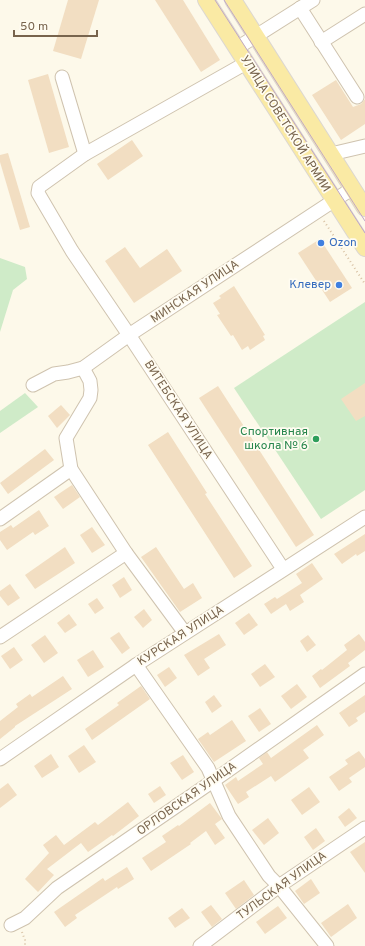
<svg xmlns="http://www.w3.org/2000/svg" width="365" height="946" viewBox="0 0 365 946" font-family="Overpass,sans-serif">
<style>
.green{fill:#cfebc8}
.building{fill:#f2dec2}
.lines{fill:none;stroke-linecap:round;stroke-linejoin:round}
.minor-casing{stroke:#cfc3af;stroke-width:15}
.major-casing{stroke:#dcd7d1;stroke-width:18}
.path{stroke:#d8c2a4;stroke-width:2;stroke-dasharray:1 3;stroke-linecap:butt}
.minor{stroke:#fff;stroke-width:13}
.major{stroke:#faeaa4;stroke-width:16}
.tram{stroke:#bfa7c8;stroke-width:1}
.shop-dot{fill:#3f7fe0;stroke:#fffcf1;stroke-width:1.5}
.leisure-dot{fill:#2e9e5b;stroke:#fffcf1;stroke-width:1.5}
.labels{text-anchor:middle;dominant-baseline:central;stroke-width:3.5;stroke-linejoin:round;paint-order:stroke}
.street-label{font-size:12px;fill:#78644d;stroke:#fffcf1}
.shop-label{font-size:12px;fill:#366cbe;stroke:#fffcf1;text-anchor:start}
.leisure-label{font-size:12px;fill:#27864d;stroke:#fffcf1;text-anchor:end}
</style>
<rect width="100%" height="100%" fill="#fdf9ea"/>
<g class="green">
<polygon points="0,258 25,267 27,279 13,290 0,332"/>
<polygon points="365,302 365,490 321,519 234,388"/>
<polygon points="25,393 38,407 0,433 0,411"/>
</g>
<g class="building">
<polygon points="68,0 99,0 81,59 53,51"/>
<polygon points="155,0 183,0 220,60 201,72"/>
<polygon points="48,74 69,147 49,153 28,80"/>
<polygon points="336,80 353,107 361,104 365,99 365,124 341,140 312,95"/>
<polygon points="132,140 143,156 108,180 97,164"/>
<polygon points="8,153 30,227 20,230 0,162 0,155"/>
<polygon points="320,239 352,288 330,302 298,253"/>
<polygon points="125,247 140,268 167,249 182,271 134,303 105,261"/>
<polygon points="234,286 265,335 263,336 265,340 250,350 248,346 242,350 233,335 231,336 217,315 220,314 213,303 221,298 219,296"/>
<polygon points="365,383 365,416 356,421 341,399"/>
<polygon points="218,386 314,535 296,547 199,398"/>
<polygon points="61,405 70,415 57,428 48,416"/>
<polygon points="168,432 207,493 205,494 252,566 234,578 148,445"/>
<polygon points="45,449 54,460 8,494 0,483"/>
<polygon points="72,485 80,497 63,509 54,497"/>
<polygon points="39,510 49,526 35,535 33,532 7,550 0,540 0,532 11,525 13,528"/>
<polygon points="92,527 105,545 92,553 80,535"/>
<polygon points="365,534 365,551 357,556 356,554 342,564 334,554"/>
<polygon points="65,547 75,563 35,589 25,575"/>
<polygon points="156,547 184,589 193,583 202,598 180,612 141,557"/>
<polygon points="312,563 323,579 300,595 304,602 290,611 286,604 271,614 264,604 275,597 277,599 302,583 296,574"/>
<polygon points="124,577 132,590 120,598 112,585"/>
<polygon points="10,584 20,598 8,606 0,596 0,591"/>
<polygon points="97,598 104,608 95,614 88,604"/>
<polygon points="144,609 152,620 143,628 134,617"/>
<polygon points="249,613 258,625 244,635 235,623"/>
<polygon points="69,614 77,625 65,633 57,623"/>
<polygon points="119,632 130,648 122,654 110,638"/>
<polygon points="219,634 226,645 204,659 210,668 198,676 184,655"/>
<polygon points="359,634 365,642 365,650 348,663 350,666 320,688 312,676 321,669 322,670 347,650 344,645"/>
<polygon points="45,635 58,653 44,663 31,645"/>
<polygon points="308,635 316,645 307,652 300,641"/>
<polygon points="14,647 23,660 10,669 1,656"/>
<polygon points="93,650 104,667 88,677 77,660"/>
<polygon points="265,664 275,677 260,687 251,674"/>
<polygon points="169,667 177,678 165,687 157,675"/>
<polygon points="63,676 72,689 15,726 15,727 0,739 0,721 18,707 16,704 30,694 32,697"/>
<polygon points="297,684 307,697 291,709 281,696"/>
<polygon points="141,686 150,699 92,740 85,729 119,705 117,703"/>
<polygon points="214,695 222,706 212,713 205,702"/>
<polygon points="365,695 365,712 356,718 358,721 349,727 339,713"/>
<polygon points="260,708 271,724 259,732 248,716"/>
<polygon points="232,720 246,741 214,762 198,739 208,732 210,735"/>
<polygon points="317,725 324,735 303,750 309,758 275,782 271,776 246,792 249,797 238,804 225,785 236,777 238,781 263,764 259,758 267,752 271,758"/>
<polygon points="84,745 96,762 79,773 68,756"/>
<polygon points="359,751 365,759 365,767 349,778 352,782 339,791 329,777 348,764 345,760"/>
<polygon points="51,754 59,767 42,778 34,766"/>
<polygon points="183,755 194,772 182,780 170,763"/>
<polygon points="8,783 17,795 0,808 0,789"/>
<polygon points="160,786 166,795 154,803 148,794"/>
<polygon points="309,787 320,802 302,815 291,800"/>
<polygon points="128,802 139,816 113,836 112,835 88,852 81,843 47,869 54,875 38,892 25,879 49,853 43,845 56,835 64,845 95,822 98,825"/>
<polygon points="210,803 222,819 215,824 225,838 215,845 206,831 190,843 191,844 151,871 142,858 166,842 162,836 178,825 179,826"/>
<polygon points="349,808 357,818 345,827 338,817"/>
<polygon points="268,818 279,833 264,845 252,830"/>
<polygon points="316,828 325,841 313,850 304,837"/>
<polygon points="365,842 365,873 350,852"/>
<polygon points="127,867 134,879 118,889 117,887 75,915 77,918 65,927 54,912 103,878 105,881"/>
<polygon points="311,879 320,893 304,904 295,891"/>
<polygon points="244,880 254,895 236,909 225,893"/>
<polygon points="348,904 357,918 331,937 321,923"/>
<polygon points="211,905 222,919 212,927 201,912"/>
<polygon points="278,906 287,918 265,934 256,922"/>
<polygon points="182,908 190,918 175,928 168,918"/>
</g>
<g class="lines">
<defs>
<g id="minor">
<polyline points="300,8 357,97"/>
<polyline points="321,42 365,14"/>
<polyline points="237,48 313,0"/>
<polyline points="246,63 85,154 39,187 38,193 72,251 129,335 283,569"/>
<polyline points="62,77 85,154"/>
<polyline points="331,154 365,146"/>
<polyline points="83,368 90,381 91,390 90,398 66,438 71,469 126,553 185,633"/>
<polyline points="33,385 54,374 68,372 83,368 129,335 353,188"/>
<polyline points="0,519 71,469"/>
<polyline points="0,637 126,553"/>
<polyline points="136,665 208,768 229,816 269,876 279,886 327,946"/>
<polyline points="0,759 136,665 365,517"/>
<polyline points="11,925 25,918 57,888 213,781 365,674"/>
<polyline points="200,946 279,886 365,828"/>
</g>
<g id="major">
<polyline points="206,0 365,248"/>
<polyline points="233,0 365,208"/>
</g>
</defs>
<use href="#minor" class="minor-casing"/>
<use href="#major" class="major-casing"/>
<g class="path">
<polyline points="324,221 365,284"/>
<polyline points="22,932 25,940 25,946"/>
</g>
<use href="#minor" class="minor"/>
<use href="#major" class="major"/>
<g class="tram">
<polyline points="215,0 365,233"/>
<polyline points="224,0 365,221"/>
</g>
</g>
<g class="shop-dot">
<circle cx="321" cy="243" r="4"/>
<circle cx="339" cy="285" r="4"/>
</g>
<circle class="leisure-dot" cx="316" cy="439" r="4"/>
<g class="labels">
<g class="street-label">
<text transform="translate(285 124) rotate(58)">УЛИЦА СОВЕТСКОЙ АРМИИ</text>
<text transform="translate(195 292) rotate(-34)">МИНСКАЯ УЛИЦА</text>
<text transform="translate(178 410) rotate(57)">ВИТЕБСКАЯ УЛИЦА</text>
<text transform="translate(181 636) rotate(-33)">КУРСКАЯ УЛИЦА</text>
<text transform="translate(187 799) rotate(-35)">ОРЛОВСКАЯ УЛИЦА</text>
<text transform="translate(282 886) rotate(-36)">ТУЛЬСКАЯ УЛИЦА</text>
</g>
<g class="shop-label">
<text x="329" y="243">Ozon</text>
<text x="331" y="285" text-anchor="end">Клевер</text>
</g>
<g class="leisure-label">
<text x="308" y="432">Спортивная<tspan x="308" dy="14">школа № 6</tspan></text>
</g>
</g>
<path d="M14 30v6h83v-6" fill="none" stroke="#78644d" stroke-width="2"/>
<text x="20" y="30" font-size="12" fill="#78644d" stroke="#fffcf1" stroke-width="3" paint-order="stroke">50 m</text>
</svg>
